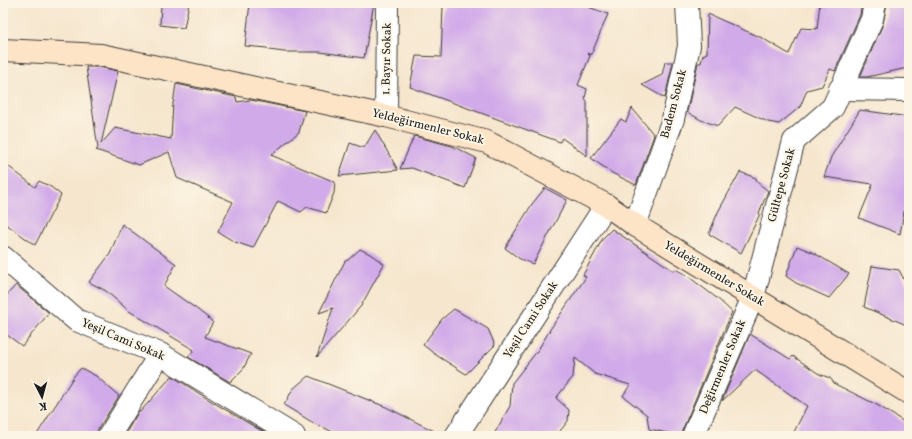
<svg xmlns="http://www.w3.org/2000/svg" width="912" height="439" viewBox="0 0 912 439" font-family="Vollkorn,serif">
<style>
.building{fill:#d1aae9}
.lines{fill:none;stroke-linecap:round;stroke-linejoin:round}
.street-casing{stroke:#3d3a37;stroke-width:24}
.secondary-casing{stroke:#3d3a37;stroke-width:24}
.street{stroke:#fff;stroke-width:22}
.secondary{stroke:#fee4c6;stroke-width:22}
.labels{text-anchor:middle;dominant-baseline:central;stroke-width:4;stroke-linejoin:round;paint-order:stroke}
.street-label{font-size:12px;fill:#1c1c1c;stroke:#fcf5e5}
</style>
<rect width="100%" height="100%" fill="#fcf5e5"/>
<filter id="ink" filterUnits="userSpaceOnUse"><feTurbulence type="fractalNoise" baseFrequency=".025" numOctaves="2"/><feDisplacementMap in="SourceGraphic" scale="8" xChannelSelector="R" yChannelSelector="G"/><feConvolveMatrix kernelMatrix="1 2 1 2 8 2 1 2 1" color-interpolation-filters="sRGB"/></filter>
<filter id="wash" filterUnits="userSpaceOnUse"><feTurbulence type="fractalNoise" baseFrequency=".012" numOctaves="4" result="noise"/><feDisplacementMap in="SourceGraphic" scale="16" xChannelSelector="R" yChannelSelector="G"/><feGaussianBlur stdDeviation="0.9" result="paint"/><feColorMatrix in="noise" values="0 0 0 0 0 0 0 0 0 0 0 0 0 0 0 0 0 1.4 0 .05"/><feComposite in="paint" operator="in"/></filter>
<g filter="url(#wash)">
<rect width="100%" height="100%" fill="#f6e6ce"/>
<g id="blocks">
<g class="building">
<polygon points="161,3 189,3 184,28 160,25"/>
<polygon points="250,3 374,3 364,58 320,52 284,52 269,50 267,48 245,46"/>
<polygon points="448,3 577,3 608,14 591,55 587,53 590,56 578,85 587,89 585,98 587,102 587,156 562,138 560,142 410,87 416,56 441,57 443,6 447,6"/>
<polygon points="820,3 862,3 860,15 835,71 830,69 822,86 807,90 800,107 779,124 768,122 735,107 718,126 701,120 687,112 698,63 701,63 703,55 707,53 708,14 762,38 789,54 801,28 817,29"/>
<polygon points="887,3 909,3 907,68 867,77 860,77 883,24"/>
<polygon points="665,62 673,62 665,98 642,85 662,75"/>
<polygon points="86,67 99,67 118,71 101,144 115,128 171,139 173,104 176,84 236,97 237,102 251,100 305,111 299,132 271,155 335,182 334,193 326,213 307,207 301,212 278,201 253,248 235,242 218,232 233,202 177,178 169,152 139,165 96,150 98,148"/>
<polygon points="632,108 654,135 636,185 612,173 591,158 621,119 626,122"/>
<polygon points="860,110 909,117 909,170 907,195 900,234 859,218 873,184 824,177 831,157"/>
<polygon points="375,130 398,170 339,176 350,143 364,148"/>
<polygon points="414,136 452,146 476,158 465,188 412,168 400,169"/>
<polygon points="3,162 35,187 39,181 51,187 61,195 35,245 3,222"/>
<polygon points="740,172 756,178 757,182 768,191 759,213 760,214 741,253 709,234 718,212"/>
<polygon points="545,188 567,200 533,264 520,259 505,248 532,204"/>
<polygon points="122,224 176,264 164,286 198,310 213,322 205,337 251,354 243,369 230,382 188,357 194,350 129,311 106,291 89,282 110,254"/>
<polygon points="612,229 674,271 675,269 685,274 718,299 732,312 682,431 681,436 649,429 647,415 623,396 630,385 595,374 575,358 573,377 556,398 569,410 568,421 556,436 493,436 510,406 512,383 538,350 551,328 586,277 583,275 603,238"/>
<polygon points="797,246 814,253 849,274 829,298 796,283 786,276"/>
<polygon points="360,249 370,254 384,264 361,306 317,357 333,308 319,313 345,261 348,260"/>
<polygon points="872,266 899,270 907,285 909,296 909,326 864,307"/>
<polygon points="16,285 49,313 22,346 3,332 3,299"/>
<polygon points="454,309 488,329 495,345 466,374 436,355 423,345 442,319"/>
<polygon points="750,334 790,359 793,356 819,374 830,378 835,384 879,406 909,425 909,436 792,436 807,406 755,370 722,401"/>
<polygon points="81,368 96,376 119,396 98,429 97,436 36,436 74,376"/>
<polygon points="172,376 211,401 270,436 124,436 139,411 140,412"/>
<polygon points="308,376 386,407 444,436 340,436 321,426 320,427 284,405 293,389"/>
</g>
</g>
</g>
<g filter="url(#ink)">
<use href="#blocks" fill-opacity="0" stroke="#3d3a37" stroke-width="1"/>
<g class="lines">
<defs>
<g id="street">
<polyline points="840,89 909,90"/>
<polyline points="386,116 387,3"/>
<polyline points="635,225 673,119 689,46 687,3"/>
<polyline points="3,257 76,320 160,354 294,436"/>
<polyline points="109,436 160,354"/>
<polyline points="456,436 606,205"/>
<polyline points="693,436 753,297 794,141 833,107 872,19 875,3"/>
</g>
<polyline id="secondary" points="3,50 101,55 386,116 487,142 606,205 635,225 909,393"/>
</defs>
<use href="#street" class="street-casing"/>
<use href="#secondary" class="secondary-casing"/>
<use href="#street" class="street"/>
<use href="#secondary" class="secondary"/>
</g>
</g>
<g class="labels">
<g class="street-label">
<text transform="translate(387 59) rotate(-89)">1. Bayır Sokak</text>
<text transform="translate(674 104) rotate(-75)">Badem Sokak</text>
<text transform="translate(428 127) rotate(14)">Yeldeğirmenler Sokak</text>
<text transform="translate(782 185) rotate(-75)">Gültepe Sokak</text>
<text transform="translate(714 274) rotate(31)">Yeldeğirmenler Sokak</text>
<text transform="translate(531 320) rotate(-57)">Yeşil Cami Sokak</text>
<text transform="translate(123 340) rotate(23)">Yeşil Cami Sokak</text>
<text transform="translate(723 367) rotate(-67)">Değirmenler Sokak</text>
</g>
</g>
<rect width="912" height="439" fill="none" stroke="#fcf5e5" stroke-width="16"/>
<g transform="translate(42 397) rotate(174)" stroke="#fcf5e5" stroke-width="3" paint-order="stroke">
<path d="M0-3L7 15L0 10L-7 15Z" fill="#1c1c1c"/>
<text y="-6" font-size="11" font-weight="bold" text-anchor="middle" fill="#1c1c1c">K</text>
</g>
</svg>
